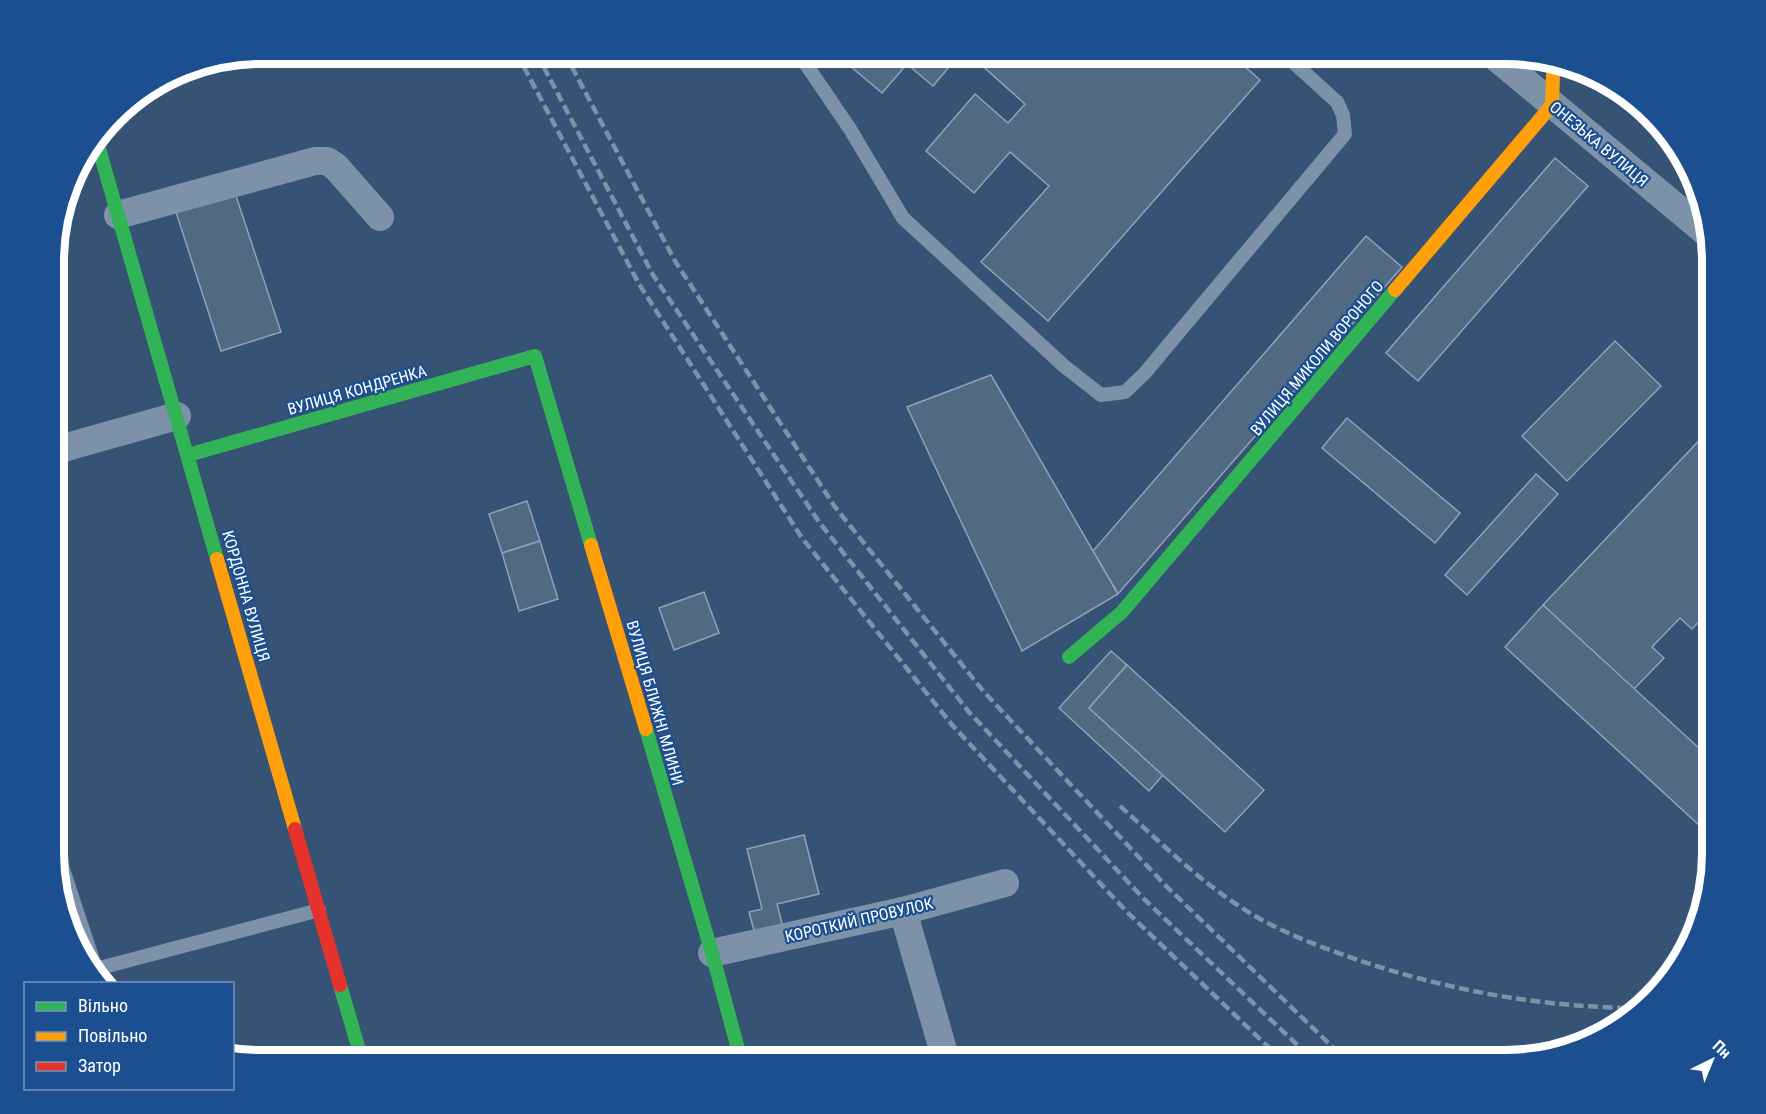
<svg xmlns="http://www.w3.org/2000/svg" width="1766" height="1114" viewBox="0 0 1766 1114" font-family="'Roboto Condensed',sans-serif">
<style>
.building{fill:#526984;stroke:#92a2b6;stroke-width:1.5}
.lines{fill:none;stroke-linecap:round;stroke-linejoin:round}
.lane{stroke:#7d92a8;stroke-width:14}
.street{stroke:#7d92a8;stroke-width:28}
.fast{stroke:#30b455;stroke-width:14}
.slow{stroke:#ff9f0a;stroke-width:14}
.jam{stroke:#e5322d;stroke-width:14}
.rail{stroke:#7e92a7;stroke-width:4.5;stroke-dasharray:10 4.5;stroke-linecap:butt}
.labels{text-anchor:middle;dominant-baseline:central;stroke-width:4.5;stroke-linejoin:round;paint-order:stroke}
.street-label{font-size:16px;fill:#fff;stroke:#1b4f8f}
.rim{fill:none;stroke:#fff;stroke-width:8}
</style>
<rect width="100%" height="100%" fill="#365274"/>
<g class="building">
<polygon points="836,54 960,54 933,86 907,64 882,93"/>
<polygon points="969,54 1231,54 1260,80 1048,321 981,262 1049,186 1010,152 974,193 926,151 975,94 1008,123 1025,104"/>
<polygon points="1555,158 1588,186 1418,381 1386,353"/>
<polygon points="233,187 281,332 221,351 174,206"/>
<polygon points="1366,236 1402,267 1118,594 1093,551"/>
<polygon points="1615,341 1661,386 1567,481 1522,436"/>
<polygon points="991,375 1118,594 1022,651 907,407"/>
<polygon points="1347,418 1460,513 1435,543 1322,448"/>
<polygon points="1712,427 1712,592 1707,588 1704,592 1712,599 1712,608 1692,629 1680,618 1652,647 1664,658 1634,689 1543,605"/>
<polygon points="1536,474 1558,494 1467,595 1445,575"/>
<polygon points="527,501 540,541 502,553 489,514"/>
<polygon points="540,541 558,599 519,611 502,553"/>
<polygon points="704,592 719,633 674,650 659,608"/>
<polygon points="1543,605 1712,760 1712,837 1505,647"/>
<polygon points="1111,651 1127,665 1089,708 1163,775 1149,791 1059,708"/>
<polygon points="1127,665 1264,790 1225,832 1089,708"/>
<polygon points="804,835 819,894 777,904 784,931 756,938 749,912 762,909 747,849"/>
</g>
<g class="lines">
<g class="lane">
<polyline points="799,54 850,129 903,218 1064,366 1101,395 1125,392 1144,374 1345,134 1343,115 1337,102 1284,54"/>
<polyline points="56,848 96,969 319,910"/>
</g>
<g class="street">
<polyline points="1492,54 1707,233"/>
<polyline points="118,215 315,161 327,161 336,167 380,217"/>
<polyline points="56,450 177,416"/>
<polyline points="903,911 946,1060"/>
<polyline points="712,953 903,911 1005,883"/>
</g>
<g class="fast">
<polyline points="97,142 217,559"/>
<polyline points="188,455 535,356 591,545"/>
<polyline points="1069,657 1122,612 1395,290"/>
<polyline points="646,729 712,953 741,1060"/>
<polyline points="340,985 362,1060"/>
</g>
<g class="slow">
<polyline points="1395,290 1552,105 1553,75 1558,61"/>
<polyline points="591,545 646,729"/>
<polyline points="217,559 295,829"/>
</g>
<polyline class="jam" points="295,829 340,985"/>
<g class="rail">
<polyline points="517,54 639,284 802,538 953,726 1128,913 1282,1060"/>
<polyline points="537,54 653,275 819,522 969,712 1145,900 1313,1060"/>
<polyline points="565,54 675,261 835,507 984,692 1164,884 1346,1060"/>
<path d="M1120,806c39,35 77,73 122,102 35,23 76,38 116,52 89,30 182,47 276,48"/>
</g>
</g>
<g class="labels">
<g class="street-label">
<text transform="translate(1599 144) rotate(40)">ОНЕЗЬКА ВУЛИЦЯ</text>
<text transform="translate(1317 358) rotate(-50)">ВУЛИЦЯ МИКОЛИ ВОРОНОГО</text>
<text transform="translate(357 390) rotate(-16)">ВУЛИЦЯ КОНДРЕНКА</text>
<text transform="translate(246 596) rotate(74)">КОРДОННА ВУЛИЦЯ</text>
<text transform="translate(655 703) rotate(74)">ВУЛИЦЯ БЛИЖНІ МЛИНИ</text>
<text transform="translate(859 920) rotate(-13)">КОРОТКИЙ ПРОВУЛОК</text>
</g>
</g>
<path d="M0 0H1766V1114H0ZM261 64H1505A197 197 0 0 1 1702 261V853A197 197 0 0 1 1505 1050H261A197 197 0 0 1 64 853V261A197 197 0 0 1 261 64Z" fill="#1b4f8f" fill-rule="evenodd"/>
<path class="rim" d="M261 64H1505A197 197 0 0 1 1702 261V853A197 197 0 0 1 1505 1050H261A197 197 0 0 1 64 853V261A197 197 0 0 1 261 64Z"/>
<rect x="24" y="982" width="210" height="108" fill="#1b4f8f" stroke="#7695bc" stroke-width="1.5"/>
<rect x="36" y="1002" width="30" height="9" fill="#30b455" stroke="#7695bc" stroke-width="1.5"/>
<text x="78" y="1012" font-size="18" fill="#ffffff">Вільно</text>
<rect x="36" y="1032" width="30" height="9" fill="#ff9f0a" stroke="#7695bc" stroke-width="1.5"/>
<text x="78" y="1042" font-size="18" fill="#ffffff">Повільно</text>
<rect x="36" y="1062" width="30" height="9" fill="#e5322d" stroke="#7695bc" stroke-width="1.5"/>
<text x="78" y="1072" font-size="18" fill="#ffffff">Затор</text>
<g transform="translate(1712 1060) rotate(43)" stroke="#1b4f8f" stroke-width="4.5" paint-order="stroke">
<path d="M0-4.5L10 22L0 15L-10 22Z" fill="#ffffff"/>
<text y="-9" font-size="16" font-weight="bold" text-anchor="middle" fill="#ffffff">Пн</text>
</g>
</svg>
